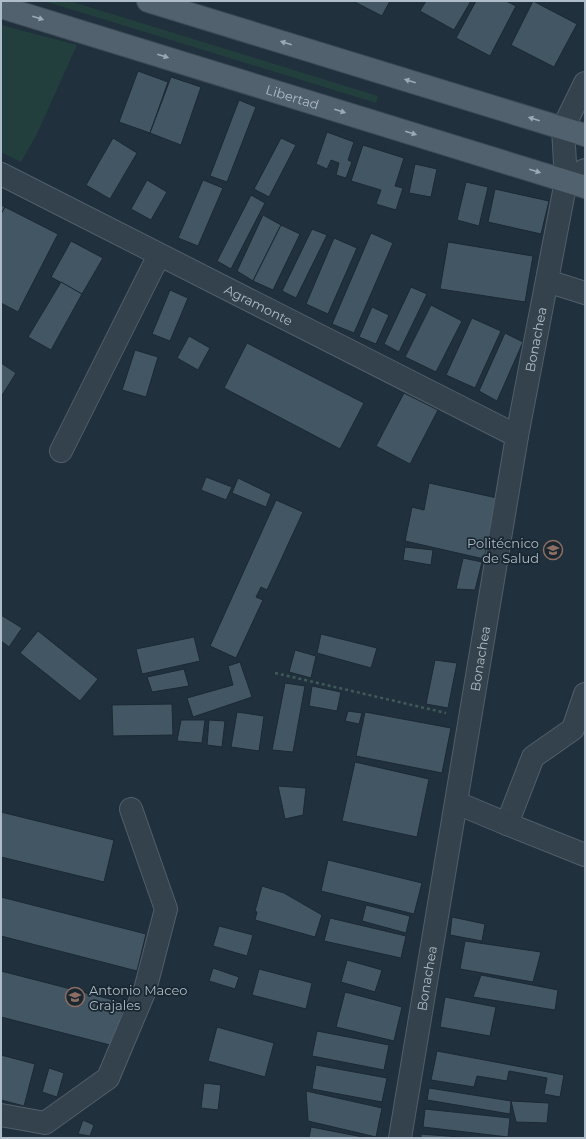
<svg xmlns="http://www.w3.org/2000/svg" width="586" height="1139" viewBox="0 0 586 1139" font-family="Montserrat,sans-serif">
<style>
.green{fill:#223e3d}
.building{fill:#435664;stroke:#1b2933}
.lines{fill:none;stroke-linecap:round;stroke-linejoin:round}
.minor-casing{stroke:#525f6b;stroke-width:24}
.major-casing{stroke:#3d4b56;stroke-width:24}
.path{stroke:#405a59;stroke-width:2.5;stroke-dasharray:3 3;stroke-linecap:butt}
.minor{stroke:#34424d;stroke-width:22}
.major{stroke:#51616d;stroke-width:22}
.oneway{fill:#9caab7}
.labels{text-anchor:middle;dominant-baseline:central;stroke-width:3.5;stroke-linejoin:round;paint-order:stroke}
.street-label{font-size:13px;fill:#afbcc9;stroke:#192731}
.poi-label{font-size:13px;fill:#afbcc9;stroke:#192731;text-anchor:end}
</style>
<rect width="100%" height="100%" fill="#20303d"/>
<g class="green">
<polygon points="44,1 70,1 378,96 376,103"/>
<polygon points="1,25 77,45 36,136 21,162 1,152"/>
</g>
<g class="building">
<polygon points="353,1 390,1 382,16"/>
<polygon points="426,1 471,1 454,30 420,11"/>
<polygon points="476,1 506,1 516,6 490,56 456,38"/>
<polygon points="533,1 577,24 554,67 511,45"/>
<polygon points="138,71 168,82 150,133 119,122"/>
<polygon points="171,77 201,87 181,145 150,133"/>
<polygon points="239,100 256,107 227,182 210,176"/>
<polygon points="327,132 354,142 348,160 352,162 346,178 336,175 339,163 331,160 327,169 316,164"/>
<polygon points="113,138 137,153 110,199 86,185"/>
<polygon points="281,138 296,145 269,197 254,189"/>
<polygon points="363,145 404,158 395,186 403,188 396,210 376,204 381,190 351,181"/>
<polygon points="415,164 437,169 431,197 409,193"/>
<polygon points="147,180 167,192 151,220 131,209"/>
<polygon points="203,180 223,188 198,246 178,238"/>
<polygon points="466,182 488,187 479,226 457,220"/>
<polygon points="495,189 549,201 541,234 488,222"/>
<polygon points="251,195 265,203 231,269 217,261"/>
<polygon points="1,205 5,207 1,214"/>
<polygon points="5,207 58,234 18,312 1,303 1,214"/>
<polygon points="263,215 281,225 253,281 237,271"/>
<polygon points="281,225 300,234 273,290 253,281"/>
<polygon points="312,229 327,235 296,298 282,291"/>
<polygon points="371,233 393,243 354,333 332,324"/>
<polygon points="334,238 357,248 328,314 306,304"/>
<polygon points="71,241 103,258 82,294 51,277"/>
<polygon points="448,242 533,256 525,302 440,289"/>
<polygon points="61,282 82,294 51,350 28,337"/>
<polygon points="411,287 427,294 399,352 384,344"/>
<polygon points="170,290 188,298 170,341 152,334"/>
<polygon points="431,305 462,321 436,372 405,357"/>
<polygon points="372,307 389,315 376,344 359,337"/>
<polygon points="472,318 501,331 475,388 446,375"/>
<polygon points="505,333 523,342 497,401 479,391"/>
<polygon points="189,336 210,348 198,370 177,358"/>
<polygon points="247,343 364,403 340,449 224,388"/>
<polygon points="135,350 158,357 146,397 122,390"/>
<polygon points="1,363 16,373 1,397"/>
<polygon points="404,393 438,410 410,464 376,446"/>
<polygon points="206,477 232,487 226,500 201,490"/>
<polygon points="238,478 271,494 266,507 232,493"/>
<polygon points="429,483 497,498 484,559 405,541 412,507 424,510"/>
<polygon points="276,500 303,512 267,590 261,587 256,597 263,600 236,658 210,646"/>
<polygon points="405,547 433,550 431,565 403,560"/>
<polygon points="463,558 482,562 475,590 456,589"/>
<polygon points="1,615 22,628 9,647 1,641"/>
<polygon points="38,631 98,679 80,701 20,653"/>
<polygon points="321,634 377,648 371,668 317,653"/>
<polygon points="194,637 200,661 142,674 136,649"/>
<polygon points="295,650 316,656 311,678 289,672"/>
<polygon points="435,660 457,663 448,708 426,704"/>
<polygon points="240,662 252,697 193,717 187,698 233,685 228,666"/>
<polygon points="184,669 189,686 152,692 147,677"/>
<polygon points="285,683 305,686 293,752 272,750"/>
<polygon points="312,686 341,692 337,711 309,706"/>
<polygon points="172,704 173,735 113,736 112,705"/>
<polygon points="348,711 362,713 359,724 345,721"/>
<polygon points="237,712 264,716 259,751 231,747"/>
<polygon points="365,712 451,728 442,773 356,756"/>
<polygon points="181,720 205,720 202,743 177,741"/>
<polygon points="209,720 225,721 222,747 207,745"/>
<polygon points="355,762 429,779 417,837 342,821"/>
<polygon points="278,786 306,788 303,815 285,819"/>
<polygon points="1,812 114,840 104,882 1,857"/>
<polygon points="328,860 422,883 414,914 321,891"/>
<polygon points="262,886 284,893 322,915 315,937 255,920 257,912 255,911"/>
<polygon points="1,897 146,934 137,971 1,936"/>
<polygon points="366,905 410,916 406,933 362,921"/>
<polygon points="452,917 485,924 482,941 450,935"/>
<polygon points="330,918 406,936 401,958 324,941"/>
<polygon points="219,926 253,935 247,956 213,946"/>
<polygon points="465,941 541,952 533,982 460,969"/>
<polygon points="347,960 382,970 375,992 341,982"/>
<polygon points="213,968 239,977 235,989 209,981"/>
<polygon points="259,969 312,983 306,1009 252,995"/>
<polygon points="1,971 125,1003 114,1046 1,1017"/>
<polygon points="481,975 558,990 555,1010 473,997"/>
<polygon points="345,992 402,1007 394,1041 336,1027"/>
<polygon points="445,997 496,1007 490,1036 440,1027"/>
<polygon points="217,1027 274,1043 265,1077 208,1061"/>
<polygon points="317,1031 389,1045 384,1070 312,1056"/>
<polygon points="437,1051 564,1075 560,1097 544,1094 547,1078 509,1071 507,1081 477,1076 474,1087 431,1080"/>
<polygon points="1,1055 35,1064 24,1106 1,1100"/>
<polygon points="316,1065 387,1078 382,1102 312,1089"/>
<polygon points="49,1068 64,1073 57,1097 42,1092"/>
<polygon points="204,1083 221,1085 218,1110 201,1108"/>
<polygon points="429,1088 511,1101 510,1114 427,1100"/>
<polygon points="306,1091 382,1108 376,1137 308,1121"/>
<polygon points="511,1101 549,1103 547,1123 516,1122"/>
<polygon points="425,1109 510,1118 508,1137 423,1127"/>
<polygon points="83,1120 94,1125 90,1136 78,1134"/>
<polygon points="311,1127 368,1138 309,1138"/>
<polygon points="421,1134 473,1138 421,1138"/>
</g>
<g class="lines">
<defs>
<g id="minor">
<path id="s1" d="M1,174l516,262"/>
<polyline points="566,181 585,170"/>
<polyline points="547,281 585,293"/>
<polyline points="61,451 159,255"/>
<polyline points="457,803 507,824 533,757 573,729 585,694"/>
<polyline points="507,824 585,855"/>
<polyline points="1,1115 45,1123 108,1078 145,990 166,909 131,809"/>
<path id="s2" d="M400,1138l117,-702 49,-255 -3,-53 22,-45"/>
</g>
<g id="major">
<polyline points="148,1 585,135"/>
<path id="s3" d="M1,7l584,180"/>
</g>
</defs>
<use href="#minor" class="minor-casing"/>
<use href="#major" class="major-casing"/>
<polyline class="path" points="275,673 446,713"/>
<use href="#minor" class="minor"/>
<use href="#major" class="major"/>
</g>
<defs><path id="oneway-solid" d="M-6-.8H1V-3.2L6.5 0L1 3.2V.8H-6Z"/></defs>
<g class="oneway">
<use href="#oneway-solid" transform="translate(38 18) rotate(17)"/>
<use href="#oneway-solid" transform="translate(286 43) rotate(-163)"/>
<use href="#oneway-solid" transform="translate(163 56) rotate(17)"/>
<use href="#oneway-solid" transform="translate(410 81) rotate(-163)"/>
<use href="#oneway-solid" transform="translate(340 111) rotate(17)"/>
<use href="#oneway-solid" transform="translate(534 119) rotate(-163)"/>
<use href="#oneway-solid" transform="translate(411 133) rotate(17)"/>
<use href="#oneway-solid" transform="translate(535 171) rotate(17)"/>
</g>
<defs>
<symbol id="university-ring" viewBox="-11 -11 22 22"><circle r="9.5" fill="#192731" stroke="#8d6e63" stroke-width="1.5"/><path d="M0-5L7-2L0 1L-7-2ZM-4 1L0 2.5L4 1V4Q0 6-4 4Z" fill="#8d6e63"/></symbol>
<symbol id="school-ring" viewBox="-11 -11 22 22"><circle r="9.5" fill="#192731" stroke="#8d6e63" stroke-width="1.5"/><path d="M0-5L7-2L0 1L-7-2ZM-4 1L0 2.5L4 1V4Q0 6-4 4Z" fill="#8d6e63"/></symbol>
</defs>
<g fill-rule="evenodd">
<use href="#university-ring" x="542" y="539" width="22" height="22"/>
<use href="#school-ring" x="64" y="986" width="22" height="22"/>
</g>
<g class="labels">
<g class="street-label">
<text stroke="none"><textPath href="#s3" startOffset="305">Libertad</textPath></text>
<text stroke="none"><textPath href="#s1" startOffset="289">Agramonte</textPath></text>
<text stroke="none"><textPath href="#s2" startOffset="810">Bonachea</textPath></text>
<text stroke="none"><textPath href="#s2" startOffset="486">Bonachea</textPath></text>
<text stroke="none"><textPath href="#s2" startOffset="162">Bonachea</textPath></text>
</g>
<g class="poi-label">
<text x="539" y="543">Politécnico<tspan x="539" dy="15">de Salud</tspan></text>
<text x="89" y="990" text-anchor="start">Antonio Maceo<tspan x="89" dy="15">Grajales</tspan></text>
</g>
</g>
<rect width="586" height="1139" fill="none" stroke="#afbcc9" stroke-width="4"/>
</svg>
